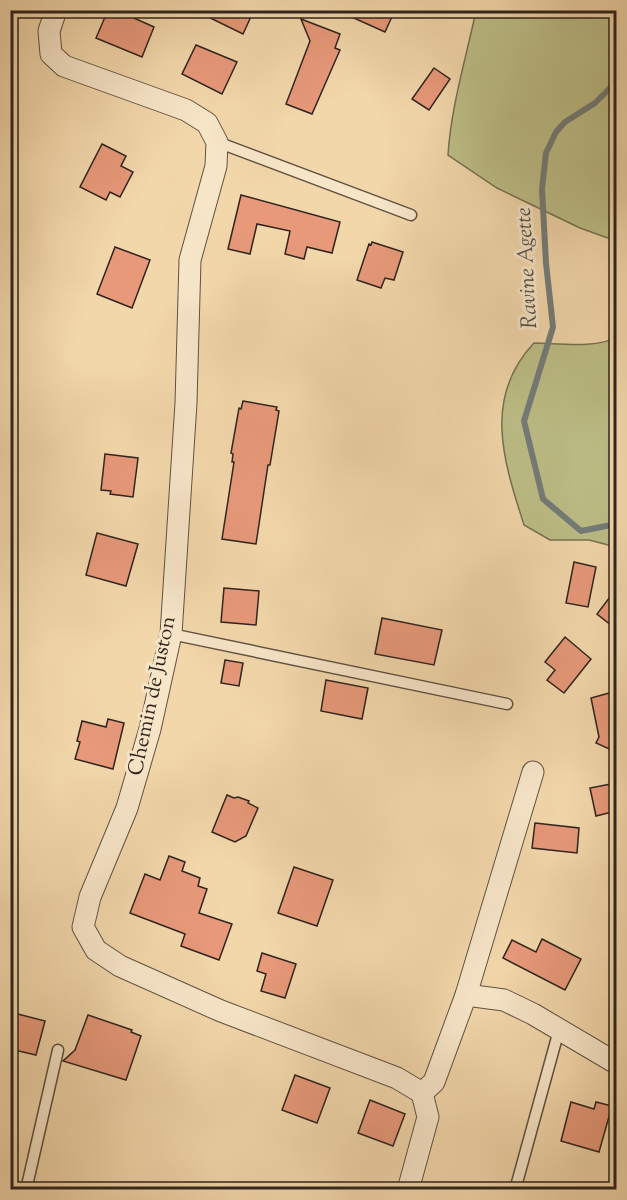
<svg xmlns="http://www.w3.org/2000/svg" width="627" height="1200" viewBox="0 0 627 1200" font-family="'Sorts Mill Goudy',serif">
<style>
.green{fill:#bdbe87;stroke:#767152;stroke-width:1.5}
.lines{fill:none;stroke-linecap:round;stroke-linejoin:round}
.stream{stroke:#737c79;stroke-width:6}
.building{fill:#e7997a;stroke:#2f241e;stroke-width:1.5}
.lane-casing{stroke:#605141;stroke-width:13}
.street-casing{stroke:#605141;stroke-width:23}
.lane{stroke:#f7e5c8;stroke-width:10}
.street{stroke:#f7e5c8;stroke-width:21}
.labels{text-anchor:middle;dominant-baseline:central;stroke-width:6;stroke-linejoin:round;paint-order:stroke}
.street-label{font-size:21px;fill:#2f241e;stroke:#f7e5c8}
.water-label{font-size:22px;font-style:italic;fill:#51504b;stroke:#f7e5c8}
</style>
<rect width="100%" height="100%" fill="#f2d7ab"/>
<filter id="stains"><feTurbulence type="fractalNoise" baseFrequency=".00333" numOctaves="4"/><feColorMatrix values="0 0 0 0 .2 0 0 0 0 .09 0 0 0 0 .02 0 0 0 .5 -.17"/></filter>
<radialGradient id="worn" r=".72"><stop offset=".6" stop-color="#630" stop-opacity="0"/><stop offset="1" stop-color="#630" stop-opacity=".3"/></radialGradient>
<g class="green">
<path d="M476,11h140v230l-36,-13 -83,-40 -49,-33c3,-48 18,-97 28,-144z"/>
<path d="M616,337v210l-27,-7h-39l-26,-15c-20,-63 -42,-127 10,-182 21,0 65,6 82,-6z"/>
</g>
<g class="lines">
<polyline class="stream" points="616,82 595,103 565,122 556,132 546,153 542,189 546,263 553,327 524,421 543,499 581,531 616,524"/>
</g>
<g class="building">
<polygon points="108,10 116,10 154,27 142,57 96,38"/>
<polygon points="194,10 254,10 243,34"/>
<polygon points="336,10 395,10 385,32"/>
<polygon points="301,19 340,34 335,48 340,50 312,114 286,104 310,41"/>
<polygon points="196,45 237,62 222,94 182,74"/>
<polygon points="434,68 450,79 429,110 412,99"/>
<polygon points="102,144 126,156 121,166 133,172 120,197 110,192 106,200 80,187"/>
<polygon points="241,195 340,222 332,253 307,247 304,259 285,254 290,231 257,224 250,254 228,249"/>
<polygon points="372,242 403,252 394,280 385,278 381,288 357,280 369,244 371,245"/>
<polygon points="115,247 150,260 132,308 97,294"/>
<polygon points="243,401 277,407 276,410 279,411 270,465 268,465 256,544 222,539 234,462 232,462 233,454 231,453 239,408 241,409"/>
<polygon points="105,454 138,458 133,497 110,494 111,491 101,490"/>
<polygon points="97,533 138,544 126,586 86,575"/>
<polygon points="574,562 596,567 588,607 566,603"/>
<polygon points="224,588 259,591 256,625 221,622"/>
<polygon points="616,589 616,629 597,614"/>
<polygon points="382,618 442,630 434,665 375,654"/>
<polygon points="565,637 591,659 564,693 547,680 555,670 545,662"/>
<polygon points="225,660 243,663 239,686 221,683"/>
<polygon points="326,680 368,688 362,719 321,711"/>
<polygon points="613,692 616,700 616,752 596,743 599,737 591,698"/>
<polygon points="108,719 124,723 113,769 75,759 80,742 77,741 82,721 106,727"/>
<polygon points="616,783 616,811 596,816 590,788"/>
<polygon points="227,795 234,798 238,797 249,801 248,803 258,808 246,836 235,842 212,832"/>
<polygon points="535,823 579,828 577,853 532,848"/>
<polygon points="169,856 185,862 182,871 200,878 198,886 207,889 199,913 232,924 219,960 181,946 185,934 130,913 145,874 160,880"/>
<polygon points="294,867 333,880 317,926 278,913"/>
<polygon points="542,939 581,959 565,990 503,958 512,940 536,952"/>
<polygon points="262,953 296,964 285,998 261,991 266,974 257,971"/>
<polygon points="10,1012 45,1021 36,1055 10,1049"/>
<polygon points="88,1015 132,1030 131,1032 141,1036 126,1080 63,1061 75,1050"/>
<polygon points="295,1075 330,1088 317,1123 282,1110"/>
<polygon points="370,1100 405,1114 393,1146 358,1133"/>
<polygon points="571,1102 594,1109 596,1102 612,1106 599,1152 561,1141"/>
</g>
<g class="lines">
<defs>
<g id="lane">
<polyline points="299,10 302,12"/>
<polyline points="217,142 411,215"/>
<polyline points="171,634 507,704"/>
<polyline points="26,1190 58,1050"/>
<polyline points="515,1190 559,1030"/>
</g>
<g id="street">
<polyline points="56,10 49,31 51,54 64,66 186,110 207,123 217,142 216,166 190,260 186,403 171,634 150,729 127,808 90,897 83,927 96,950 120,966 221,1011 397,1078 422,1093 428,1117 408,1190"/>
<polyline points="466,995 504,1000 533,1014 616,1063"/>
<polyline points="422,1093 434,1082 466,995 533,772"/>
</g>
</defs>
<use href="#lane" class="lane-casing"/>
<use href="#street" class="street-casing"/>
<use href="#lane" class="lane"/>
<use href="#street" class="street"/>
</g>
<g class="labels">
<g class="street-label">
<text transform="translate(153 696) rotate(-78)">Chemin de Juston</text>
</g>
<g class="water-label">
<text transform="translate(528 268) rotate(-93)">Ravine Agette</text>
</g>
</g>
<rect width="627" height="1200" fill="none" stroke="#f2d7ab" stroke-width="36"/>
<rect x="12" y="12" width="603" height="1176" fill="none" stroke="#2f241e" stroke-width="3"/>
<rect x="18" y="18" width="591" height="1164" fill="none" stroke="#2f241e" stroke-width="1.5"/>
<rect width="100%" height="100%" filter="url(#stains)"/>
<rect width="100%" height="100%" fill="url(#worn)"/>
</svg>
